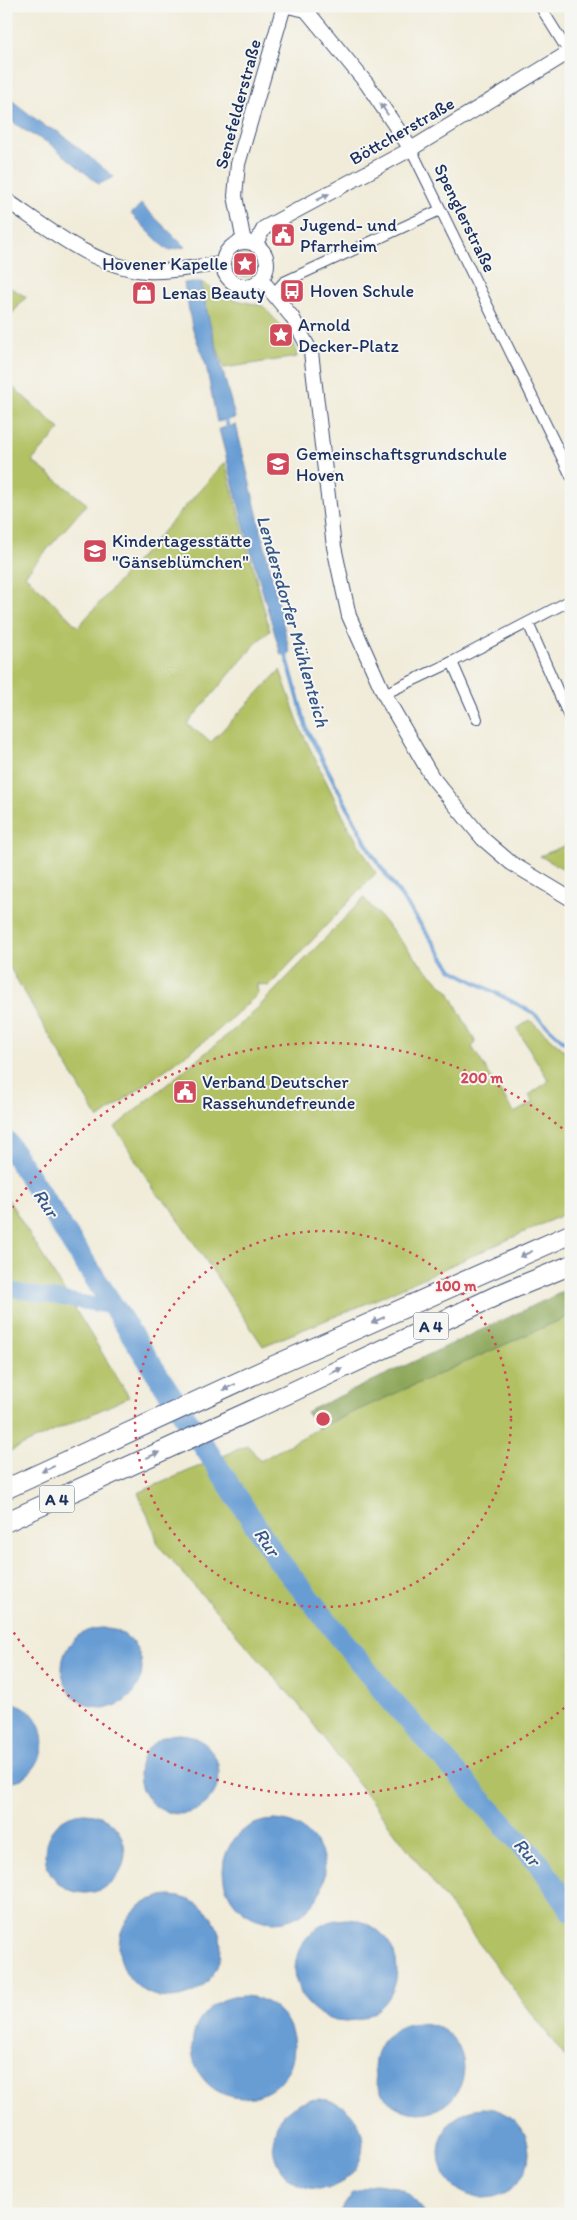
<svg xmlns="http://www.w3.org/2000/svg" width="577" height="2220" viewBox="0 0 577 2220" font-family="Itim,sans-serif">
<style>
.green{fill:#b2c164;stroke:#667861}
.forest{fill:#8da75a;stroke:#546b5c}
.water{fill:#679dd4;stroke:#416699}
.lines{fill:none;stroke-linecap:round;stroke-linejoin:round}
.stream{stroke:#679dd4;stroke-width:4}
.canal{stroke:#679dd4;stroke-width:14}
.river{stroke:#679dd4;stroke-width:22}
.street-casing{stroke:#3b4b70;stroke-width:12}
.secondary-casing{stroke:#3b4b70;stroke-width:16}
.highway-casing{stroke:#3b4b70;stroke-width:21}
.street{stroke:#fff;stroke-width:10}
.secondary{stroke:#fff;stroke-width:14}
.highway{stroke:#fff;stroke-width:19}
.oneway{fill:#8d97ae}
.ring{fill:none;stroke:#d1495b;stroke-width:2.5;stroke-dasharray:2.5 5}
.labels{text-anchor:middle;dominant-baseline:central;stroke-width:4;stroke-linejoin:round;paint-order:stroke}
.shield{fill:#f6f6f2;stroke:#5d6b8a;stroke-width:1}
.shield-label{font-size:16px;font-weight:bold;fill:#1b2f5e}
.street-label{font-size:18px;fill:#1b2f5e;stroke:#f6f6f2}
.poi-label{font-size:18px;fill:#1b2f5e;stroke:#f6f6f2;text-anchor:start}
.water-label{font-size:19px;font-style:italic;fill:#365687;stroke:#f6f6f2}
.centre{fill:#d1495b;stroke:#f6f6f2;stroke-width:2.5}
.ring-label{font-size:15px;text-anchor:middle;font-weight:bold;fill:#d1495b;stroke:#f6f6f2;stroke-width:4;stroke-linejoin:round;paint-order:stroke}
</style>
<rect width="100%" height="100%" fill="#f6f6f2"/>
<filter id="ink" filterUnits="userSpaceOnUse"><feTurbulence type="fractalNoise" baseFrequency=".02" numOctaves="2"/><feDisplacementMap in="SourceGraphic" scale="10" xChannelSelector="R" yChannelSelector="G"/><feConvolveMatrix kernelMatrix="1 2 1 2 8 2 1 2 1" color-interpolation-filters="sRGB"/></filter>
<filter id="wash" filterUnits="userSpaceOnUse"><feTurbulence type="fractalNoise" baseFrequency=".0096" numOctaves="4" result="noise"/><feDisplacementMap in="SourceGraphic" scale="20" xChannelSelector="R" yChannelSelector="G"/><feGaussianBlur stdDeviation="1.12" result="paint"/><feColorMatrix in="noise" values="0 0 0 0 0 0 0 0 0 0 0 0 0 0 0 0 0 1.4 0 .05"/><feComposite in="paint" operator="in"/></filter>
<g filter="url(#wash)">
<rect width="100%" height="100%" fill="#f1ecd9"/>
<g class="green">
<circle cx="245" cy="265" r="12"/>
<polygon points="201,282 227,298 263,306 288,334 296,348 297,357 224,368 208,320"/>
<polygon points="6,285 26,297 6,321"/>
<polygon points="6,381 60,429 32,461 87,504 25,575 78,627 225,462 270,631 259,640 187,724 211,742 280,670 301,730 348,826 376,873 269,986 257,984 258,994 214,1034 98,1119 6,961"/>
<polygon points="571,843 571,873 540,856"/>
<polygon points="364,898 420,963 449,992 476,1043 472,1047 514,1113 534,1102 529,1095 549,1081 517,1029 530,1020 571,1056 571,1211 370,1302 263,1346 168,1204 158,1196 115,1127 248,1018"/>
<polygon points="6,1196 129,1397 6,1453"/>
<polygon points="571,1315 571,2065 298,1704 158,1545 155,1533 138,1493 248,1445 260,1461 328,1423"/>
</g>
<polygon class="forest" points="571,1288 571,1315 318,1428 306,1412"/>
<g class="water">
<polygon points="6,96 46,127 59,132 114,177 99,184 49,143 27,132 6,117"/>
<polygon points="141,204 185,247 169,250 165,248 131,214"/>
<path d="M201,282c8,46 23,90 34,136l-18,4 -11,-57 -14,-38 -8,-44z"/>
<polygon points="236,425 290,653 281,655 248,541 219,429"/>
<circle cx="102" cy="1668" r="40"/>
<path d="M6,1702c41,2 50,58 15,77 -4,2 -10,2 -15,3z"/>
<circle cx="179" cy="1774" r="40"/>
<circle cx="85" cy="1853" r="40"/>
<circle cx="274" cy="1871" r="51"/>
<circle cx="170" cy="1947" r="51"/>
<circle cx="346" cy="1970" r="51"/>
<circle cx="243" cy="2047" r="51"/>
<circle cx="419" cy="2068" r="45"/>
<circle cx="318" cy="2144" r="45"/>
<circle cx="484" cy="2153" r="45"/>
<path d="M373,2184c27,2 37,6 51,30h-86l15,-21z"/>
</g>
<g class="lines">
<g class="stream">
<polyline points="225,416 229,431"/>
<polyline points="285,651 307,730 372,854 452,970 532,1012 571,1048"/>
</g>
<polyline class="canal" points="6,1289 115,1308"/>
<polyline class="river" points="6,1141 276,1557 387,1696 541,1866 571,1911"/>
</g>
</g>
<g filter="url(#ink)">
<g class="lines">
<defs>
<g id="street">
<polyline points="540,6 571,56"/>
<polyline points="411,149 571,476"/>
<polyline points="274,293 284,282 440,210"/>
<polyline points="528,623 570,719"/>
<polyline points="452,662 477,719"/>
<polyline points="384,694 452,662 571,600"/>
</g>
<g id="secondary">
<polyline points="287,6 306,10 367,84 411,149"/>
<path d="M6,200c43,29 88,67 141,71 26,2 51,-6 76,-7"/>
<polyline points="244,242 235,196 238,164 284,6"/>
<circle cx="245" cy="264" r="22"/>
<polyline points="255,245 264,228 411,149 571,51"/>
<polyline points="261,279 292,317 311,352 334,547 349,616 384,694 432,777 483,839 511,863 571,899"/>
</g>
<g id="highway">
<polyline points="6,1489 273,1366 571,1234"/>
<polyline points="6,1522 292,1392 500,1294 571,1265"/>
</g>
</defs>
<use href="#street" class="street-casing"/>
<use href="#secondary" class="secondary-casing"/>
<use href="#highway" class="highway-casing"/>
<use href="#street" class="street"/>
<use href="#secondary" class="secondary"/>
<use href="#highway" class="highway"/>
</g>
<defs><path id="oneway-solid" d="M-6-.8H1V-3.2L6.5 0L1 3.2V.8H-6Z" transform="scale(1.25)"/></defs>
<g class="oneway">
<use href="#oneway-solid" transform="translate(384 109) rotate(-124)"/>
<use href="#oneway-solid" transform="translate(323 197) rotate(-28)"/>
<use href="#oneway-solid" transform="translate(526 1254) rotate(156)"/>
<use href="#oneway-solid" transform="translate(378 1320) rotate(156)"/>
<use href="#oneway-solid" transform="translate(336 1371) rotate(-25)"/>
<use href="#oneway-solid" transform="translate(229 1387) rotate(155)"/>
<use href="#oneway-solid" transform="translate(153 1455) rotate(-24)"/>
<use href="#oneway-solid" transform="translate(48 1469) rotate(156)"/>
</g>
</g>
<g class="ring">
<circle cx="323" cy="1419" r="188"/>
<path d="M570 1703A376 376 0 0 1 8 1624M8 1214A376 376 0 0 1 570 1135"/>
</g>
<defs>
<symbol id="civic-square" viewBox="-11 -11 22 22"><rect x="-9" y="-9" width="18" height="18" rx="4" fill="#d1495b" stroke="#f6f6f2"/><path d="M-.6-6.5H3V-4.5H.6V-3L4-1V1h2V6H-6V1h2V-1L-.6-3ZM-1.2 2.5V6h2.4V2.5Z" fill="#fff"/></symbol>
<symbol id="sight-square" viewBox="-11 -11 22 22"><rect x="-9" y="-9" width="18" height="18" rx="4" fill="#d1495b" stroke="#f6f6f2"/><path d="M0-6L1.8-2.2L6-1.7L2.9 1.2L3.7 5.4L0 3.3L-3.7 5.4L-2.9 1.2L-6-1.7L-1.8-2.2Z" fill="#fff"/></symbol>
<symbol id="bus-square" viewBox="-11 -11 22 22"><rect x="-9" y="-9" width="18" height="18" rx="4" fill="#d1495b" stroke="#f6f6f2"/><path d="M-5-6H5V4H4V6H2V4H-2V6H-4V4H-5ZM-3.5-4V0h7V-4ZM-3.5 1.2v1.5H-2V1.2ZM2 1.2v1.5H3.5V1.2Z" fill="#fff"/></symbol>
<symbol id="shop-square" viewBox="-11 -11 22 22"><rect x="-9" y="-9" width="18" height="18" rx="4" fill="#d1495b" stroke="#f6f6f2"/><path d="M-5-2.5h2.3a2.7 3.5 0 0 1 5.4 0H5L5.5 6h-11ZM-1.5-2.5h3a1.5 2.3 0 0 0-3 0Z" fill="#fff"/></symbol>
<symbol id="school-square" viewBox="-11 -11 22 22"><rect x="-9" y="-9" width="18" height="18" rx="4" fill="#d1495b" stroke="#f6f6f2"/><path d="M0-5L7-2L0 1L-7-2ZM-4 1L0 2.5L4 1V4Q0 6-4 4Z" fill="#fff"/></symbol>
</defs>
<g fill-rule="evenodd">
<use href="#civic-square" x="269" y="221" width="28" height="28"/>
<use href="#sight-square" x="231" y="250" width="28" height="28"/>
<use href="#bus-square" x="278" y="277" width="28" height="28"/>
<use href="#shop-square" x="130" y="279" width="28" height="28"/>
<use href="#sight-square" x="267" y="321" width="28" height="28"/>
<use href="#school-square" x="264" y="450" width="28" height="28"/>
<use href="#school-square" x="81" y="537" width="28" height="28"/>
<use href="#civic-square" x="171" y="1078" width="28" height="28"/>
</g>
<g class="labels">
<g class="shield">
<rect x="413.5" y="1312.5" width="35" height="27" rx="4"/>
<rect x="39.5" y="1485.5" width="35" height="27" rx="4"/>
</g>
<g class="shield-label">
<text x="431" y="1326">A 4</text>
<text x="57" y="1499">A 4</text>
</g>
<g class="street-label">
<text transform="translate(238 104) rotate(-75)">Senefelderstraße</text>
<text transform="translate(402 131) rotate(-30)">Böttcherstraße</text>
<text transform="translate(465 218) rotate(64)">Spenglerstraße</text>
</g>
<g class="poi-label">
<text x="300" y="225">Jugend- und<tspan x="300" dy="21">Pfarrheim</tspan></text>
<text x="228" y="264" text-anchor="end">Hovener Kapelle</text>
<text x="310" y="291">Hoven Schule</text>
<text x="162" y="293">Lenas Beauty</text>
<text x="298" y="325">Arnold<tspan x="298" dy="21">Decker-Platz</tspan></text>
<text x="296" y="454">Gemeinschaftsgrundschule<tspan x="296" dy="21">Hoven</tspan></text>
<text x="112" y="541">Kindertagesstätte<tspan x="112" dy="21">"Gänseblümchen"</tspan></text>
<text x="202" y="1082">Verband Deutscher<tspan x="202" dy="21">Rassehundefreunde</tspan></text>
</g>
<g class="water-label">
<text transform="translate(293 621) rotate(74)">Lendersdorfer Mühlenteich</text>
<text transform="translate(46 1203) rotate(57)">Rur</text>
<text transform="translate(267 1542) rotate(56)">Rur</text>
<text transform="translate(527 1852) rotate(49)">Rur</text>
</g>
</g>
<circle cx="323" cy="1419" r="8" class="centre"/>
<g class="ring-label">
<text x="482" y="1083">200 m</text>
<text x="456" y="1291">100 m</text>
</g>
<rect width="577" height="2220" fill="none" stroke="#f6f6f2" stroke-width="25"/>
</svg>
